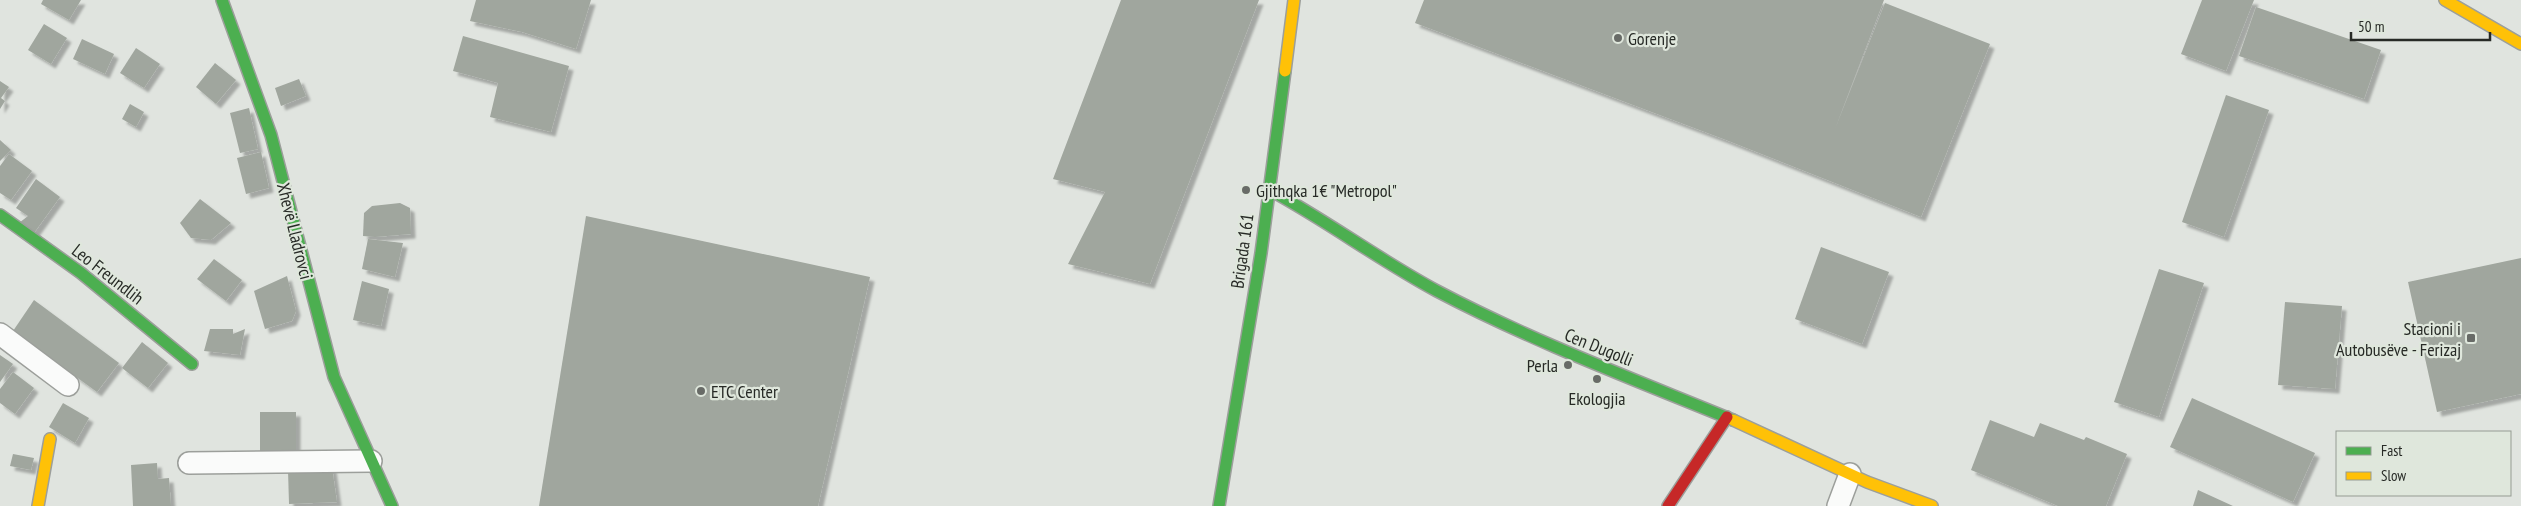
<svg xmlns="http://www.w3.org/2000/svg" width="2521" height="506" viewBox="0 0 2521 506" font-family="'PT Sans Narrow',sans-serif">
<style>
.building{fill:#a0a69e;filter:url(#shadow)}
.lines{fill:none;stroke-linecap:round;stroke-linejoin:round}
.street-casing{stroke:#9c9f9b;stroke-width:24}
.fast-casing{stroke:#9c9f9b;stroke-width:14}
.slow-casing{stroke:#9c9f9b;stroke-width:14}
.jam-casing{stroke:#9c9f9b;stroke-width:14}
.street{stroke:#fafbfa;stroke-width:21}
.fast{stroke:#4caf50;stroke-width:11}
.slow{stroke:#ffc107;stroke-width:11}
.jam{stroke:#c62828;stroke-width:11}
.poi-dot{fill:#686b67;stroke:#dfe7dc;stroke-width:2}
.labels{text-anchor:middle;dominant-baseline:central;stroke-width:4.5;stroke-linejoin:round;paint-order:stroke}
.poi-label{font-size:18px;fill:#272a26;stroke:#dfe7dc;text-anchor:start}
.street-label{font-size:18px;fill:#272a26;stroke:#dfe7dc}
</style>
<defs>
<filter id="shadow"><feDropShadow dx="4.5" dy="4.5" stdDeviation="1" flood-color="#0004"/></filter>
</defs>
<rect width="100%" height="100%" fill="#e0e4df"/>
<g class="building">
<polygon points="43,0 81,0 69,20 41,4"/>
<polygon points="476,0 591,0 576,49 522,32 470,21"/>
<polygon points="1121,0 1259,0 1150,284 1068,264 1105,192 1053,179"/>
<polygon points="1424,0 1884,0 1835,129 1885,3 1990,44 1921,217 1726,140 1415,23"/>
<polygon points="2202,0 2254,0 2226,71 2181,54"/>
<polygon points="2256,7 2381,50 2364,99 2239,56"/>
<polygon points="44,24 67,38 51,64 28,50"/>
<polygon points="463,36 569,66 551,132 490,117 498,83 453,71"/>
<polygon points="82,39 114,54 105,74 73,59"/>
<polygon points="136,48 160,64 144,88 120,73"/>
<polygon points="215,63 236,80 216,104 196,87"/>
<polygon points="299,79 306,96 281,106 275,88"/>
<polygon points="0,81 9,87 1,98 5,101 0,109"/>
<polygon points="2226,95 2269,110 2224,237 2182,222"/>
<polygon points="130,104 144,112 136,127 122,119"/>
<polygon points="249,108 258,149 240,153 230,113"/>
<polygon points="0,140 11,150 0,161"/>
<polygon points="261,152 269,188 246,194 237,158"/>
<polygon points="9,154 32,171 11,200 0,193 0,166"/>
<polygon points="36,179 60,197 34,233 19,223 28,216 16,208"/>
<polygon points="200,199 231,223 211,240 191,238 180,223"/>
<polygon points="400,203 410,208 411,234 375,237 363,236 364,213 372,206"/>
<polygon points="586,216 870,277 818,506 539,506"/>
<polygon points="368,239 403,243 395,277 362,269"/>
<polygon points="1821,247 1889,272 1862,344 1795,319"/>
<polygon points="2521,258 2521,394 2437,412 2408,282"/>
<polygon points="214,259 242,280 226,301 197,279"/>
<polygon points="2159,269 2204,283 2159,417 2114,402"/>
<polygon points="287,276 296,311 292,321 265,329 254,291"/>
<polygon points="362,281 389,289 381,326 353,320"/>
<polygon points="34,300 119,363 97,392 13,331"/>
<polygon points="2285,302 2342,306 2335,389 2278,385"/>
<polygon points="210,329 233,329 233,334 245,329 240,355 204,351"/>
<polygon points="142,342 168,363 148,388 122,368"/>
<polygon points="0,355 13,364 0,382"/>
<polygon points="13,372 34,388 15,414 0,403 0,389"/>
<polygon points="2192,398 2315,453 2293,502 2170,447"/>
<polygon points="63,403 89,418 75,443 49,427"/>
<rect x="260" y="412" width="36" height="40"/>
<polygon points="1990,420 2034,437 2040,423 2084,440 2086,437 2127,454 2106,506 2058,506 1971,470"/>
<polygon points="13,454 34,458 31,470 10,466"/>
<polygon points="157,463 158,479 169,478 171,506 133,506 131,465"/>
<polygon points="332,467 337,502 289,504 288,470"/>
<polygon points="2198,490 2233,506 2193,506"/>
</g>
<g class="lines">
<defs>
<g id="street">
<polyline points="0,334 68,385"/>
<polyline points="189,463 371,461"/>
<polyline points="1838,506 1850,474"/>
</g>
<g id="fast">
<polyline points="222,0 271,135 334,377 392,506"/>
<path d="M1268,189c58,31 111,71 169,102 95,50 196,88 296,129"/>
<polyline points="0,215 81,273 192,364"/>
<polyline points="1219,506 1261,253 1285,71"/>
</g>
<g id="slow">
<polyline points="2445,0 2521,44"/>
<polyline points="1285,71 1294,0"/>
<polyline points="1733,420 1867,482 1932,506"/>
<polyline points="38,506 50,439"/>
</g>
<polyline id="jam" points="1668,506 1727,417"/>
</defs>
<use href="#street" class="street-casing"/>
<use href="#fast" class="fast-casing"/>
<use href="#slow" class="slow-casing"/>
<use href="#jam" class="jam-casing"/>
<use href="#street" class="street"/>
<use href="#fast" class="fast"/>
<use href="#slow" class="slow"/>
<use href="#jam" class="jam"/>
</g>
<g class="poi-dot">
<circle cx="1618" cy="38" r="5"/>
<circle cx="1246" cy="190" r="5"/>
<rect x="2466" y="333" width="10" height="10" rx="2.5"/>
<circle cx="1568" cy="365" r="5"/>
<circle cx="1597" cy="379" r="5"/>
<circle cx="701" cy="391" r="5"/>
</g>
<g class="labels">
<g class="poi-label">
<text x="1628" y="38">Gorenje</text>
<text x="1256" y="190">Gjithqka 1€ "Metropol"</text>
<text x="2461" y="328" text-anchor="end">Stacioni i<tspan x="2461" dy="21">Autobusëve - Ferizaj</tspan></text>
<text x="1558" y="365" text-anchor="end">Perla</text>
<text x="711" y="391">ETC Center</text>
<text x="1597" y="398" text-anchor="middle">Ekologjia</text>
</g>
<g class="street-label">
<text transform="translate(295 231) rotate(76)">Xhevë Lladrovci</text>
<text transform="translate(1242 251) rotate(-82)">Brigada 161</text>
<text transform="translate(108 274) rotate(38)">Leo Freundlih</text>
<text transform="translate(1599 347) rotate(22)">Cen Dugolli</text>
</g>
</g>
<rect x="2336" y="431" width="175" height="65" fill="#dfe7dc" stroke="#959b93"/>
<rect x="2346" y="447" width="25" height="8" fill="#4caf50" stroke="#959b93"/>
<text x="2381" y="456" font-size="15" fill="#272a26">Fast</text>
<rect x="2346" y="472" width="25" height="8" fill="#ffc107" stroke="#959b93"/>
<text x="2381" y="481" font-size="15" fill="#272a26">Slow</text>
<path d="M2351 32v8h139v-8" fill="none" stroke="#272a26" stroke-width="2.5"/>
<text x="2358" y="32" font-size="15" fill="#272a26" stroke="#dfe7dc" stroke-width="4" paint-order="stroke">50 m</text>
</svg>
